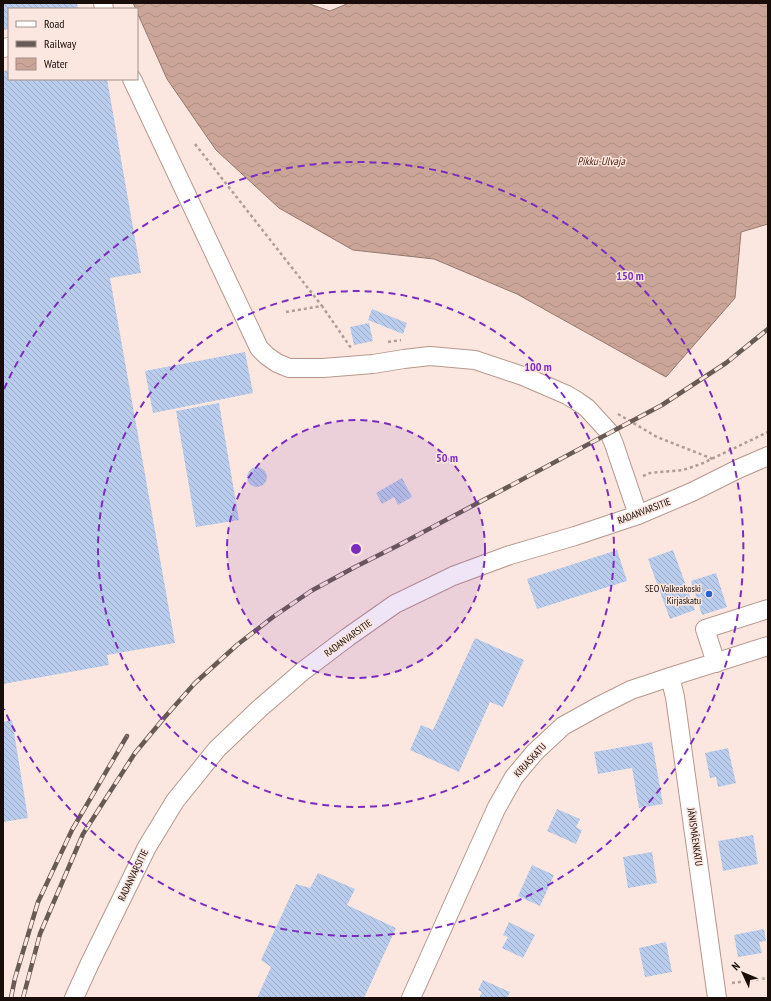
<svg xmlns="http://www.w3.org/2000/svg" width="771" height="1001" viewBox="0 0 771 1001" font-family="'PT Sans Narrow',sans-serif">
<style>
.water{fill:url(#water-waves);stroke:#95786d}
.building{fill:url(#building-back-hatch)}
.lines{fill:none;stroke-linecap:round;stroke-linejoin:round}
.minor-casing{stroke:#b7978c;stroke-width:20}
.path{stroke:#ae9d96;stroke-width:2.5;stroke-dasharray:3 3;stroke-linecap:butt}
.minor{stroke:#fff;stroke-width:18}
.rail-casing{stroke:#685a54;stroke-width:4.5}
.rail{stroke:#fbe7df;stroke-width:3;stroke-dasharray:9;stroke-linecap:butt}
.ring{fill:none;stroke:#7b2cbf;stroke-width:2;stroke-dasharray:7 5}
.poi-dot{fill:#2564d0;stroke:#fbe7df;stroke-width:1.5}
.labels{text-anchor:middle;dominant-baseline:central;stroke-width:3;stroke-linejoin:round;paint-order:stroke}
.street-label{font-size:10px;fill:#180d09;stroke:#fbe7df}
.poi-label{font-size:10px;fill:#180d09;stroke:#fbe7df;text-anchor:end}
.water-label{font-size:11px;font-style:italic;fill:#542310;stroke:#fbe7df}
.centre{fill:#7b2cbf;stroke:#fbe7df;stroke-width:2}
.ring-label{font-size:12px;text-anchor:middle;font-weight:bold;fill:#7b2cbf;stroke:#fbe7df;stroke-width:3;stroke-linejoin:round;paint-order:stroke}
</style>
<defs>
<pattern id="water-waves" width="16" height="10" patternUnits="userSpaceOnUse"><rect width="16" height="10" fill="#cba698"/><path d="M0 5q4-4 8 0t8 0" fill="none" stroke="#ae8e82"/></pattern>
<pattern id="building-back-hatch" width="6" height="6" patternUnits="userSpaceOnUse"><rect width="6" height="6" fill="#b9cceb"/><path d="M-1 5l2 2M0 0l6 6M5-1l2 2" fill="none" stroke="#9eaec8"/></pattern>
</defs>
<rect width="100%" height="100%" fill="#fbe7df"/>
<polygon class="water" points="133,3 307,3 330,11 349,3 768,3 768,224 741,232 735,298 666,377 517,294 434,259 353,250 279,208 216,150 167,79 137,12 137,9 136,9"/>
<g class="building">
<polygon points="3,3 77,3 78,9 9,9 9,29 3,30"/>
<polygon points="9,70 9,79 107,79 141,273 110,278 175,643 107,655 109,665 3,684 3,71"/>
<polygon points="372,309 407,323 403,334 368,320"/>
<polygon points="369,323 373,341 354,345 350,327"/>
<polygon points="245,352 253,393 153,413 145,371"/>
<polygon points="219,403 239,520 196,527 176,411"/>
<circle cx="257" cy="477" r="10"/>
<polygon points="402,478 412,497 398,505 394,497 382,504 376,493"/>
<polygon points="617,550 627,581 537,609 527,579"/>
<polygon points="673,550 695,610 670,619 648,559"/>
<polygon points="716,573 727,607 702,615 691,581"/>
<polygon points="475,638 524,660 503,707 490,702 459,772 410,750 421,725 433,730"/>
<polygon points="12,720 28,818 3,822 3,722"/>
<polygon points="652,742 663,804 639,808 632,768 598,774 594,752"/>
<polygon points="728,748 736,783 718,787 716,777 710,778 705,753"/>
<polygon points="557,809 580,819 576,827 582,830 576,844 547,831"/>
<polygon points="753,835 758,864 723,871 718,841"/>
<polygon points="652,852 657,883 628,888 623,857"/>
<polygon points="532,865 554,875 540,906 518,896"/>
<polygon points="318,873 355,889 347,905 396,928 364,998 257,998 271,967 261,960 296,884 310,888"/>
<polygon points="509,922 535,935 523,958 502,948 508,937 503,935"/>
<polygon points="764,929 766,941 759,942 762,953 738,957 734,935"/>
<polygon points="666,942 672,972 645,977 639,948"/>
<polygon points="483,980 510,992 507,998 479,998 482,992 478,990"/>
</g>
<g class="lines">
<defs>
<g id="minor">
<polyline points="103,3 104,9"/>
<polyline points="3,48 9,47"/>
<polyline points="132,79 259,348 267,356 277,363 289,368 323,368 373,364 404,359 430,356 475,360 523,376 567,395 577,401 587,408 609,432 614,444 638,515"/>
<polyline points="716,663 705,629 768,609"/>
<polyline points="670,677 675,697 717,998"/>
<polyline points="74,998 90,963 147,847 175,801 217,749 259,709 303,671 348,637 395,604 453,576 510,555 575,536 638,515 692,492 738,469 768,456"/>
<polyline points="411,998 496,809 514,777 535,752 563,726 599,706 631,690 670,677 768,646"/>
</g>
</defs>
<use href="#minor" class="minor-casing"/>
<g class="path">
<polyline points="195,144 322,306"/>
<polyline points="286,312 322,306 351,348"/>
<polyline points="388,342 401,340"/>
<polyline points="618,414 657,437 713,459"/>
<polyline points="643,476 650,473 683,470 701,464 768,432"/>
<polyline points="732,983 768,978"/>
</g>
<use href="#minor" class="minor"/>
<defs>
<g id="rail">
<polyline points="11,998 15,978 38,902 72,830 127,736"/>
<polyline points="23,998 40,934 83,834 135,753 164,718 195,683 237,645 273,617 311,591 355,567 397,546 662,405 726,363 768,329"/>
</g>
</defs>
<use href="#rail" class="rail-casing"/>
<use href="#rail" class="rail"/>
</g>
<circle cx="356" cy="549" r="129" fill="#7b2cbf" fill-opacity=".12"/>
<g class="ring">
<circle cx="356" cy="549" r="129"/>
<circle cx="356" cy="549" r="258"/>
<path d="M4 389A387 387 0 1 1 4 709"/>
</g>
<circle class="poi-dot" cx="709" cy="594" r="4"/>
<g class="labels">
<g class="street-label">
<text transform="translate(644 511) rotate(-21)">RADANVARSITIE</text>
<text transform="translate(348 638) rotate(-36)">RADANVARSITIE</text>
<text transform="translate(530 760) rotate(-47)">KIRJASKATU</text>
<text transform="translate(695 837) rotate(82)">JÄNISMÄENKATU</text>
<text transform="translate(133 875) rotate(-64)">RADANVARSITIE</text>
</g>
<g class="poi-label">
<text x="701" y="588">SEO Valkeakoski<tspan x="701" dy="12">Kirjaskatu</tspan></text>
</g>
<g class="water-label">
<text x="601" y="161">Pikku-Ulvaja</text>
</g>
</g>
<circle cx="356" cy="549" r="6" class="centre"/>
<g class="ring-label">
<text x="630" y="280">150 m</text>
<text x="538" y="371">100 m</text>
<text x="447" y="462">50 m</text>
</g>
<rect width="771" height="1001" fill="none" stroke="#180d09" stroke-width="8"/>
<rect x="8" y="8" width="130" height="72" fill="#fbe7df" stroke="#a09089"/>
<rect x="16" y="21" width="20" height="6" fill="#ffffff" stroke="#a09089"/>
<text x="44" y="28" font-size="12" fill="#180d09">Road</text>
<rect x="16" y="41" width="20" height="6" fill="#685a54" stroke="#a09089"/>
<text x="44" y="48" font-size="12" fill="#180d09">Railway</text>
<rect x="16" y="58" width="20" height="12" fill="url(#water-waves)" stroke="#a09089"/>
<text x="44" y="68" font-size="12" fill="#180d09">Water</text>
<g transform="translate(743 973) rotate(314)" stroke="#fbe7df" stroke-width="3" paint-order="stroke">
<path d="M0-3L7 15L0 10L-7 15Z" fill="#180d09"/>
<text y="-6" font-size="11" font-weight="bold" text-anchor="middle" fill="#180d09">N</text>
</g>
</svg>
